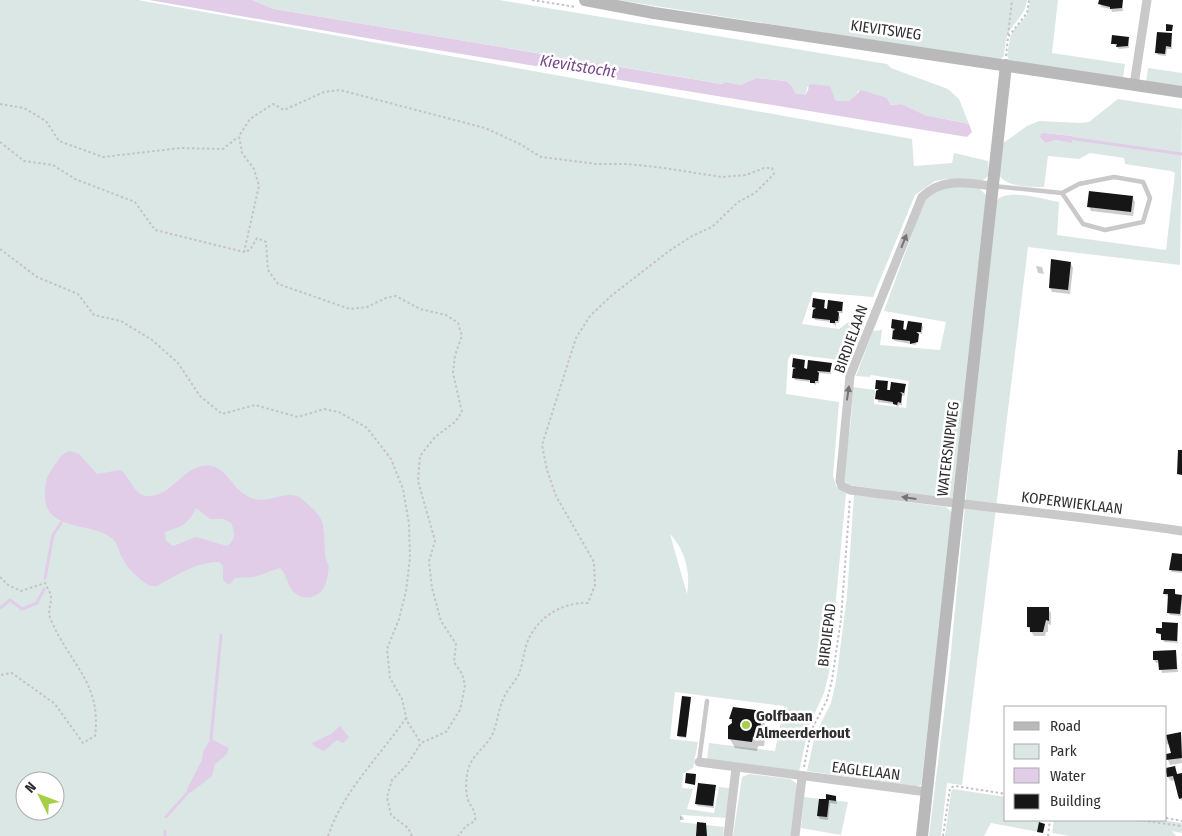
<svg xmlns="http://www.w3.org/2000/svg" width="1182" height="836" viewBox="0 0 1182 836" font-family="'Fira Sans Condensed',sans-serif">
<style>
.green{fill:#dbe7e5;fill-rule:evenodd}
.water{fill:#e1cde7;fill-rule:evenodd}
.shadow{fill:#0003}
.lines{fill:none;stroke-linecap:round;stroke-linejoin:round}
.stream{stroke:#e1cde7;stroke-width:3}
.building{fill:#161616}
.path{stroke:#c3c3c3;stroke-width:2;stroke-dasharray:2.5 2.5;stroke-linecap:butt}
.lane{stroke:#c9c9c9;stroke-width:4.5}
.street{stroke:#c9c9c9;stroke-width:9}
.secondary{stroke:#b9b9b9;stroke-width:12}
.oneway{fill:#747474}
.poi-dot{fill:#a6cf47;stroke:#fff;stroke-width:2}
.labels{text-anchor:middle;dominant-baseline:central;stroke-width:5;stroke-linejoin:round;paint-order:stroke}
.street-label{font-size:15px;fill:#2f2f2f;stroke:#fff}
.poi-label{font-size:15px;font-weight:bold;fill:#2f2f2f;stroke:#fff;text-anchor:start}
.water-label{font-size:16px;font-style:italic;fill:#774687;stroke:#fff}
</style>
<rect width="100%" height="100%" fill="#fff"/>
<g class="green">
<path d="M0,0h138l774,139 2,27 38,-3 2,-10 34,8 1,14 -9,8 -33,-4 -12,2 -20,14 -42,102 -60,-5 -11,32 37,5 12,-9 14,1 -17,40 -57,-7 -3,5 -2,35 53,8 -6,74 3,10 10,7 -17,180 -5,20 -15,33 -10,46 -92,-12 2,-17 66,8 9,-45 -109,-14 -5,47 28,3 -5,26 -10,6 -1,14 11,1 -6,20 27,4 5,-26 11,1 -3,30 -45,-3 -2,7 44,5 -1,9h-723zM670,534c15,16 21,38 17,60zM25,781h30v30h-30z"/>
<path d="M252,0h247l388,64 4,4 57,21 11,10 10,25 -44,-9 -23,-11 -13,1 -2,-3 -29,-11c-5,12 -11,11 -23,9l-4,-6 -24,-7 -1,8 -11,-2 -3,-7 -6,-5 -30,-3 -15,7 -15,-3 -3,2 -449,-75z"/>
<path d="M617,0h410c-2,15 -10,19 -18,32 -4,7 -4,16 -5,24l-4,4z"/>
<polygon points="1030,0 1058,0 1052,53 1125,64 1123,78 1010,61 1007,56 1010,38 1013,31 1027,15"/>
<polygon points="1148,68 1182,73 1182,87 1146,82"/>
<path d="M1118,99l64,10 -2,156 -152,-18 -66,538 -15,-2 -6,53h-12l20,-164 45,-468c8,-18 49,-5 65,-2l-2,33 109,15 9,-77 -4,-2 -46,-7 -1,-6 -34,-5 -11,6 -31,-3 -4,31c-15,0 -36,1 -46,-13l1,-28 28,-20 12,-5 41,2 9,-1zM1045,133l27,3v6l-16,-2 -10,3z"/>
<polygon points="951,186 979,188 987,196 954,497 947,499 849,485 843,479 851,420 853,387 875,390 874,404 906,408 909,381 871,375 870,377 856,376 873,331 882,330 880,345 940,350 946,322 884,311 925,199 937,190"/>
<polygon points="854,495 946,507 953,513 921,785 916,787 807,771 815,735 831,703 836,681 847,596"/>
<polygon points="749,774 790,779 796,783 797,789 791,836 733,836 742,777"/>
<polygon points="953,789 1006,797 1006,820 1040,820 1039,832 991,823 984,836 945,836 951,792"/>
<polygon points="804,797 848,802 841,835 801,828"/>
<polygon points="1054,820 1162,820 1182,823 1182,833 1172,831 1176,836 1070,836 1052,833"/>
</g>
<g class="water">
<path d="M149,0h103l22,9 448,75 4,-2 15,3 15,-7 30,3 6,5 3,7 11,2 4,-11 20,2 5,14c19,3 14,0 26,-10l26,8 3,7 12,-1 23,11 44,9 3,8 -5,5 -566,-93z"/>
<polygon points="1045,133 1072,136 1072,143 1056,140 1046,143 1040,137 1041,134"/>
<path d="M70,451l9,3 18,20 23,-4c10,6 14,25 26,26 24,2 35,-26 56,-30 21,-4 28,18 42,28 20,15 39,-5 55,3 4,3 13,11 17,15 14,14 4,38 13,54 -1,7 -2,17 -6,23 -7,10 -22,12 -30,2 -7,-7 -5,-16 -13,-23l-26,9 -19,1 -6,7 -6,-5v-14l-4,-4c-21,-1 -44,14 -62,24h-7c-11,-6 -23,-18 -29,-30 -3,-8 -3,-14 -11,-19 -21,-15 -66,-6 -65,-42 0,-9 1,-19 7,-26 4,-6 10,-17 18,-18zM196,508l14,11h13l8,4c4,9 5,17 -4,23l-31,-9 -23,9 -7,-5 -1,-9c17,-6 22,-6 31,-24z"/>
<polygon points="340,726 349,737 343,743 337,740 324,751 315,747 312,743 331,734"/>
<polygon points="211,739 229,748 226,755 215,764 212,776 190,793 187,789 202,760 203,751"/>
</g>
<g class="shadow">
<polygon points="1100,0 1122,0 1123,11 1112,12 1111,9 1101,7"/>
<polygon points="1171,35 1172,49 1167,49 1166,56 1158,55 1156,52"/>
<polygon points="1128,39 1129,48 1119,49 1113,43"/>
<polygon points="1132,197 1135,202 1133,216 1091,211 1089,206"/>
<polygon points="1071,264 1073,268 1070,294 1052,292 1050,288"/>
<polygon points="1036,266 1042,267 1044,274 1038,273"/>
<polygon points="824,301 825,310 828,310 842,303 843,313 838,313 840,317 839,323 836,323 836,326 831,322 815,320 813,307"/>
<polygon points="904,322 904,331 921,324 923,327 922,334 918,333 916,345 895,341 893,339 892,328"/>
<polygon points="804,361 805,370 831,364 831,374 818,373 819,383 816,383 816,385 811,382 795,380 793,367"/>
<polygon points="887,382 888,391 905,385 905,395 902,396 902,405 899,405 898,407 894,404 878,402 876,388"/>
<polygon points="1182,555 1182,573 1172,572 1170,569"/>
<polygon points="1175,591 1176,596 1182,598 1181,616 1170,615 1169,613 1169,597 1164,594"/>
<polygon points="1048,609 1051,613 1051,625 1048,624 1048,632 1046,632 1045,636 1034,636 1028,627"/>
<polygon points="1177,624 1178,643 1164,642 1163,636 1157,633"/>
<polygon points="1176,652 1178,672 1162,673 1160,662 1156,663 1154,660"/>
<polygon points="691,698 686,738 679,737 678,736"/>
<polygon points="756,711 767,727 764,746 758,746 757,751 735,748 730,739 732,723 730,719"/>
<polygon points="1180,734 1182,763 1170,765 1166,755 1172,754 1171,745 1166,744 1166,736"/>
<polygon points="1174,767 1178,775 1182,774 1182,801 1178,796 1175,780 1171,781 1168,777"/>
<polygon points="715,786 714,808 698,806 696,804"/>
<polygon points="836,797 837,804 830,803 828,820 820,819 818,816 827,801"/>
<polygon points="680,816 683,817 684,820 680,820"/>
</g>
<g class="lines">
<g class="stream">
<polyline points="1069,138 1182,154"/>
<polyline points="45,578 53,535 61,523"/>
<polyline points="0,608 10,600 22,609 37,603 44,589"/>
<polyline points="211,739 221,635"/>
<polyline points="166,817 189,791"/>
<polyline points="165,831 165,836"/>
</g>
</g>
<g class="building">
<polygon points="1099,0 1123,0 1122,8 1110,9 1110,7 1098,4"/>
<polygon points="1166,24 1173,25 1172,31 1166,31"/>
<polygon points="1157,32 1172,33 1171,47 1166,46 1165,54 1155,53"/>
<polygon points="1112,35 1129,37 1128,46 1116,47 1117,44 1111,44"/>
<polygon points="1089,191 1133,196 1131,212 1087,207"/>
<polygon points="1051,259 1071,262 1068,290 1049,288"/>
<polygon points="813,298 825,300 824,308 827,309 828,300 843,302 842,311 837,311 839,313 838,321 835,321 835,323 830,323 830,320 812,318 813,310 816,308 812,307"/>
<polygon points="892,319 904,321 903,329 906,330 908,321 922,323 921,332 916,332 919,334 918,342 910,344 910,341 892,339 893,331 895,329 891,328"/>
<polygon points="793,358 805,360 804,368 807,369 808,360 832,363 830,372 817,371 819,373 818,381 815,381 815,383 810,383 810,380 792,378 793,369 796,368 792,367"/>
<polygon points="876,380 888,381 887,390 890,390 891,382 906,384 904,393 900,392 902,394 901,403 898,402 897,405 893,404 893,402 875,399 876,391 879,389 875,389"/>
<polygon points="1178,450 1182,450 1182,475 1177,474"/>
<polygon points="1172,553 1182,554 1182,571 1169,570"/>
<polygon points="1164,589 1175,589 1175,594 1182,595 1180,614 1167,613 1168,594 1163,594"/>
<polygon points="1027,607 1049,607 1049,621 1046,620 1043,632 1030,632 1030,627 1027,627"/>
<polygon points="1162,622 1178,623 1177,641 1161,640 1161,634 1156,633 1156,628 1162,628"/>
<polygon points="1176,650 1177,669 1159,670 1158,660 1153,660 1153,651"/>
<polygon points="682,696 691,697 686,737 677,736"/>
<polygon points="733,707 756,710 756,715 762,716 759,737 753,737 752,742 728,739 728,726 732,723 732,719 729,719"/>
<polygon points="1181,732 1182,758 1166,760 1166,754 1171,753 1166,735"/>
<polygon points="1175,766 1177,774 1182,773 1182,798 1179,799 1173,776 1167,777 1166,772 1166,768"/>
<polygon points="686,773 696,774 695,785 685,783"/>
<polygon points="698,783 716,785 713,806 695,804"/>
<polygon points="826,794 836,796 836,801 829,800 827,817 817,816 819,799 826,799"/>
<polygon points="697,822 706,823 707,836 696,836"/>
<polygon points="1039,822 1045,824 1043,833 1037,832"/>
</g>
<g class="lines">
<g class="path">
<polyline points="532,0 576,7"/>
<polyline points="1008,35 1012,0"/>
<polyline points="1006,56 1008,37 1027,13 1029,0"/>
<polyline points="0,104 24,108 46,121 59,141 103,157 181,148 223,149 238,137"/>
<polyline points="0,142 24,161 53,165 75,179 135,202 155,230 244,252"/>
<polyline points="0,249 37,277 78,294 94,315 121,321 152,340 178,363 200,396 222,414 255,405 298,417 324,409 339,412 367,428 391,459 403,489 409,524 410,558 406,591 399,619 387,649 390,678 402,699 407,721 421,743"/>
<path d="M0,577l8,8 13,6 24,-8c2,5 6,10 6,14 0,8 -4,16 0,23 19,45 51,63 44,116l-12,7 -28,-39 -43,-31 -12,2"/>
<polyline points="804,767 811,731 827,700 832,680 841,619 850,498"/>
<polyline points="1166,818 1182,821"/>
<polyline points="1138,820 1182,826"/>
<path d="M328,836c15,-45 52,-80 78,-118"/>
<path d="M412,836l-4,-8 -17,-13 -4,-18 5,-17 15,-15 14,-22 25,-11 14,-22 5,-25 -3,-11 -8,-12 2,-18 -15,-23 -9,-33 -3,-27 6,-20 -17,-60 2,-25 15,-19 20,-15 7,-10 -9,-39 2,-18 7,-19 -4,-13 -12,-8 -26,-6 -24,-13 -10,2 -19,9 -17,2 -72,-25 -10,-14 -2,-28 -9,-4 -7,12 -6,2 15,-66 -5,-17 -12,-16 -3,-17 11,-17 23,-15 11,6 40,-18 16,-2 145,38 35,16 21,13 56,7h30l30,3 65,10 24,-2 18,-7h8l2,6 -19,19 -17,9 -26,25 -20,9 -23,15 -58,45 -21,20 -14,22 -34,107 5,25 9,26 38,66 1,23 -7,18c-25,-1 -48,13 -59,35 -5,10 -6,25 -10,36 -4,8 -11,15 -15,23 -6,13 -6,24 -11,36 -6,14 -21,21 -25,37 -2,9 -3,21 0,30 4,9 8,11 7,21l-9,5 -8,10"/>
<polyline points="943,836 950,788 955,786 1006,794"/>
<polyline points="1048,836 1050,820"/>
</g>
<g class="lane">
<polyline points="993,186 1062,193 1079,184 1114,177 1143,182 1150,198 1143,222 1105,230 1083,224 1062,193"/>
<polyline points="699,762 707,701"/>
</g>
<g class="street">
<polyline points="1134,85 1147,0"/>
<path d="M992,186c-26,-3 -49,-9 -70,11l-72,179 -10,105 2,5 8,4c111,15 222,25 332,41"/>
<polyline points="699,762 927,792"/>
<polyline points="728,836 736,768"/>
<polyline points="795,836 802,777"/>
</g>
<g class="secondary">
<polyline points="585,0 654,13 1182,92"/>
<polyline points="922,836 1006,65"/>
</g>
</g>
<defs><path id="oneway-solid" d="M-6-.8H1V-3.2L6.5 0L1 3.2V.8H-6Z" transform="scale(1.25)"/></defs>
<g class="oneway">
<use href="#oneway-solid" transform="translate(904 241) rotate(-68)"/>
<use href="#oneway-solid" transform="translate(848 393) rotate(-82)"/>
<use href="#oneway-solid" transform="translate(909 498) rotate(-172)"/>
</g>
<circle class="poi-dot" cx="746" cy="725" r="5"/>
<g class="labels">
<g class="street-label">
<text transform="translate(886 30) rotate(8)">KIEVITSWEG</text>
<text transform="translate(851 339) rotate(-70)">BIRDIELAAN</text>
<text transform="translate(948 449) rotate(-83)">WATERSNIPWEG</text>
<text transform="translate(1072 503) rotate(7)">KOPERWIEKLAAN</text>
<text transform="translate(827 635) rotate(-83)">BIRDIEPAD</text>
<text transform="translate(866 771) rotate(7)">EAGLELAAN</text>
</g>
<g class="poi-label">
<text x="756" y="716">Golfbaan<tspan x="756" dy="17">Almeerderhout</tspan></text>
</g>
<g class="water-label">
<text transform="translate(578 66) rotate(9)">Kievitstocht</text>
</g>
</g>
<rect x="1004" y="706" width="162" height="115" fill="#ffffff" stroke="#acacac"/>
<rect x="1014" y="722" width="25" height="8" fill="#b9b9b9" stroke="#acacac"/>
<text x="1050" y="731" font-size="15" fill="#2f2f2f">Road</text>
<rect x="1014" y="744" width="25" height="15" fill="#dbe7e5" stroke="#acacac"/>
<text x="1050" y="756" font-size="15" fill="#2f2f2f">Park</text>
<rect x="1014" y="768" width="25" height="15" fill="#e1cde7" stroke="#acacac"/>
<text x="1050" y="781" font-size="15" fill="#2f2f2f">Water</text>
<rect x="1014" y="794" width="25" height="15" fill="#161616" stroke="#acacac"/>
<text x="1050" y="806" font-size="15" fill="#2f2f2f">Building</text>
<g transform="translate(40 796) rotate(312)"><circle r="24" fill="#ffffff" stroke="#acacac"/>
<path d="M0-4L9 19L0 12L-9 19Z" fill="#a6cf47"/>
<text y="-8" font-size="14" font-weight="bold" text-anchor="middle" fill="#2f2f2f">N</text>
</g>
</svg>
